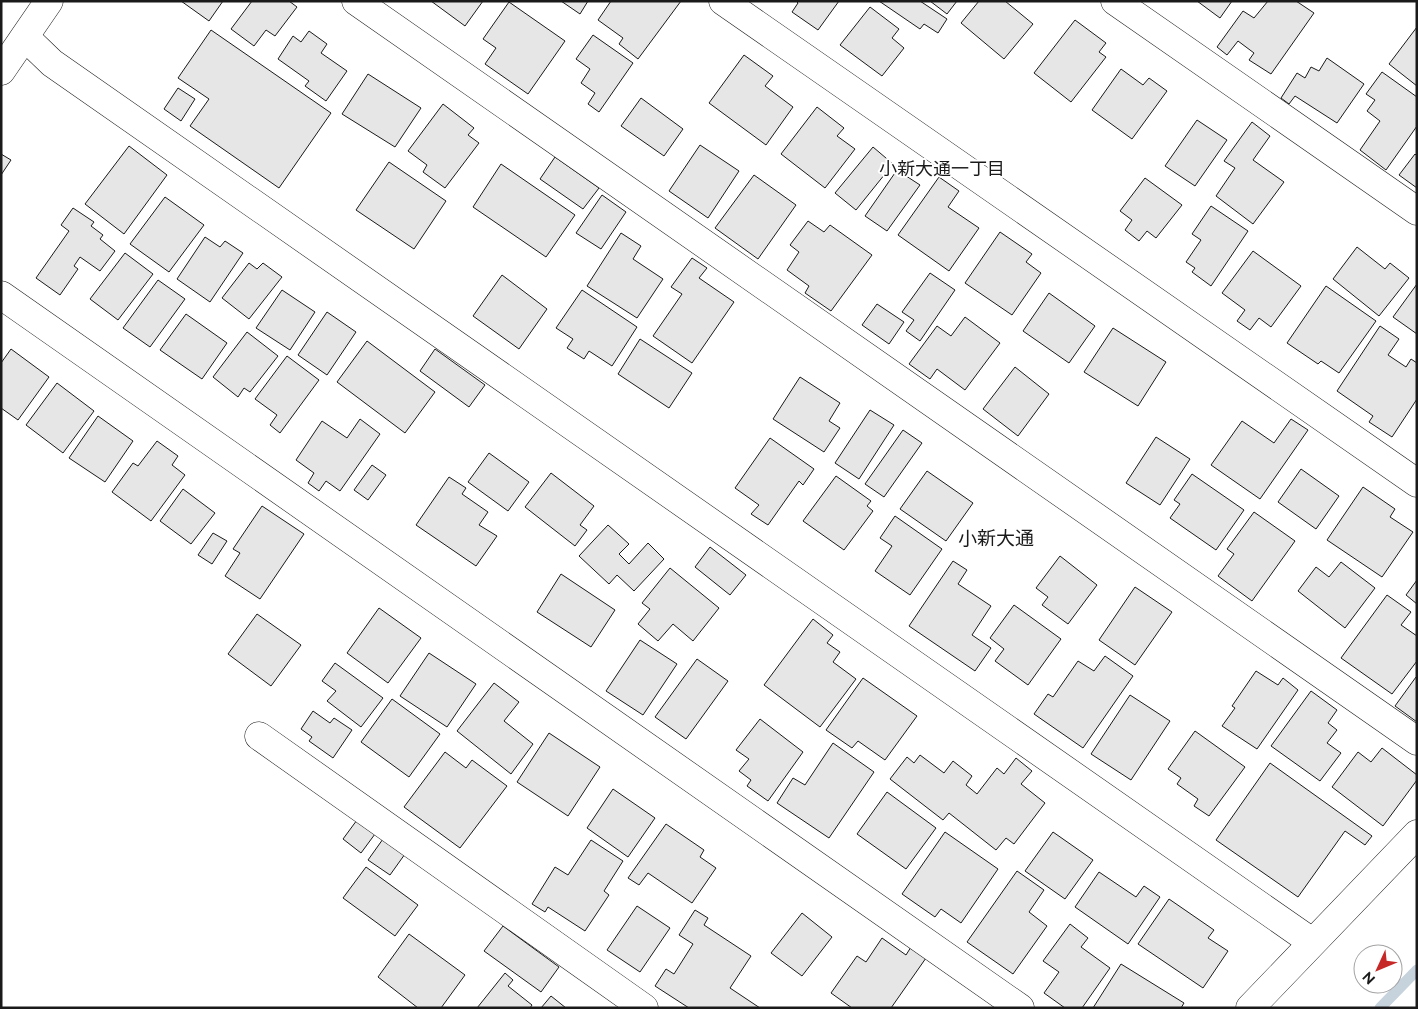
<svg xmlns="http://www.w3.org/2000/svg" width="1418" height="1009" viewBox="0 0 1418 1009" font-family="Raleway,'Noto Sans JP',sans-serif">
<style>
.lines{fill:none;stroke-linecap:round;stroke-linejoin:round}
.stream{stroke:#c6d2dc;stroke-width:11}
.building{fill:#e6e6e6;stroke:#1a1a1a}
.minor-casing{stroke:#1a1a1a;stroke-width:29}
.minor{stroke:#fff;stroke-width:28}
.labels{text-anchor:middle;dominant-baseline:central;stroke-width:4;stroke-linejoin:round;paint-order:stroke}
.neighbourhood-label{font-size:18px;fill:#1a1a1a;stroke:#fff}
.quarter-label{font-size:19px;fill:#1a1a1a;stroke:#fff}
</style>
<rect width="100%" height="100%" fill="#fff"/>
<g class="lines">
<polyline class="stream" points="1380,1008 1417,970"/>
</g>
<g class="building">
<polygon points="181,1 223,1 209,21"/>
<polygon points="252,1 289,1 297,7 275,36 266,30 254,46 231,29"/>
<polygon points="431,1 483,1 465,26"/>
<polygon points="561,1 588,1 580,14"/>
<polygon points="611,1 681,1 638,59 619,44 623,38 598,20"/>
<polygon points="796,1 839,1 818,30 792,12 798,3"/>
<polygon points="879,1 920,1 947,19 938,33 924,24 920,29"/>
<polygon points="930,1 957,1 947,14"/>
<polygon points="979,1 1005,1 1033,24 1004,59 961,23"/>
<polygon points="1197,1 1232,1 1220,18"/>
<polygon points="1268,1 1296,1 1314,13 1271,74 1249,60 1254,53 1238,41 1227,55 1217,47 1243,11 1254,18"/>
<polygon points="509,2 565,41 528,94 485,64 496,48 483,39"/>
<polygon points="870,7 899,29 892,38 904,48 882,76 840,45"/>
<polygon points="1075,20 1106,43 1099,52 1106,57 1071,102 1034,73"/>
<polygon points="1417,27 1417,86 1389,64"/>
<polygon points="211,30 331,113 279,188 190,126 209,99 178,78"/>
<polygon points="309,31 327,44 321,53 347,71 326,101 305,86 309,81 278,59 293,36 301,42"/>
<polygon points="593,35 633,63 599,112 588,104 595,93 581,83 590,69 576,59"/>
<polygon points="744,55 773,76 765,86 793,107 766,145 709,103"/>
<polygon points="1327,58 1364,84 1337,123 1295,96 1289,104 1281,98 1297,73 1305,78 1311,67 1319,71"/>
<polygon points="1121,69 1143,85 1149,78 1167,91 1132,139 1092,110"/>
<polygon points="1382,72 1417,97 1417,126 1386,170 1360,150 1380,121 1367,111 1375,100 1366,94"/>
<polygon points="368,74 421,108 395,147 342,114"/>
<polygon points="178,88 195,99 181,121 164,109"/>
<polygon points="641,98 683,129 664,156 621,126"/>
<polygon points="443,104 474,128 468,135 479,143 445,188 423,172 427,165 408,151"/>
<polygon points="817,107 844,128 837,136 855,149 825,188 781,154"/>
<polygon points="1197,120 1227,140 1195,186 1165,166"/>
<polygon points="1252,122 1270,136 1253,160 1284,182 1253,224 1216,196 1235,168 1224,161"/>
<polygon points="700,145 739,171 708,218 669,191"/>
<polygon points="129,146 167,175 124,234 85,204"/>
<polygon points="873,147 893,164 856,210 835,193"/>
<polygon points="1,154 11,160 1,175"/>
<polygon points="1415,154 1417,156 1417,188 1399,175"/>
<polygon points="555,157 599,188 583,209 540,179"/>
<polygon points="389,162 446,201 414,249 356,210"/>
<polygon points="501,164 575,215 546,257 473,207"/>
<polygon points="897,170 920,185 887,231 865,216"/>
<polygon points="754,175 796,205 758,259 715,228"/>
<polygon points="939,177 959,191 948,207 979,228 949,271 898,235"/>
<polygon points="1145,178 1182,205 1156,238 1147,231 1139,241 1125,230 1132,220 1120,211"/>
<polygon points="602,195 626,212 601,249 576,233"/>
<polygon points="165,197 204,225 169,272 130,244"/>
<polygon points="1211,206 1248,231 1211,286 1192,272 1195,268 1186,262 1201,240 1192,234"/>
<polygon points="73,208 94,222 91,226 103,235 100,239 115,251 100,271 80,257 74,266 78,269 60,295 36,278 69,231 61,225"/>
<polygon points="808,221 824,232 830,225 872,255 831,311 805,293 809,286 787,270 799,252 790,245"/>
<polygon points="1000,232 1032,254 1026,262 1041,273 1012,315 965,283"/>
<polygon points="621,233 641,246 633,259 663,279 637,318 587,286"/>
<polygon points="205,237 220,247 225,241 243,253 210,302 177,279"/>
<polygon points="1357,247 1385,269 1390,263 1409,278 1379,316 1333,279"/>
<polygon points="1253,251 1301,286 1271,327 1259,318 1250,330 1237,321 1245,310 1222,293"/>
<polygon points="125,253 153,274 118,320 90,299"/>
<polygon points="692,258 707,268 699,278 734,302 692,363 653,336 682,294 671,287"/>
<polygon points="249,263 257,269 263,263 282,277 249,319 222,298"/>
<polygon points="930,273 955,290 920,341 906,331 914,320 902,312"/>
<polygon points="502,275 547,309 519,349 473,316"/>
<polygon points="158,280 185,299 150,347 123,328"/>
<polygon points="1417,284 1417,334 1393,317"/>
<polygon points="1326,286 1376,321 1339,373 1321,361 1318,364 1287,343"/>
<polygon points="282,290 315,312 290,350 256,328"/>
<polygon points="582,290 637,327 612,366 589,351 584,359 567,348 573,339 556,328"/>
<polygon points="1049,293 1095,326 1069,363 1023,331"/>
<polygon points="877,304 904,322 889,344 862,325"/>
<polygon points="327,312 356,332 327,375 298,355"/>
<polygon points="186,314 227,343 202,379 160,350"/>
<polygon points="965,317 1000,343 965,390 937,369 930,379 909,364 937,326 951,336"/>
<polygon points="1380,326 1399,339 1388,355 1406,367 1411,359 1417,363 1417,399 1392,437 1369,422 1373,416 1337,391"/>
<polygon points="1113,328 1166,362 1138,406 1084,372"/>
<polygon points="247,332 278,356 250,392 244,388 238,397 213,377"/>
<polygon points="640,339 692,373 669,408 618,374"/>
<polygon points="367,341 435,392 405,433 337,382"/>
<polygon points="11,349 49,377 18,420 1,408 1,363"/>
<polygon points="435,349 485,385 469,407 420,371"/>
<polygon points="287,356 319,380 280,433 270,425 277,415 255,399"/>
<polygon points="1015,367 1049,394 1018,436 983,409"/>
<polygon points="800,377 840,403 829,421 840,428 824,452 773,419"/>
<polygon points="57,383 94,411 63,453 26,425"/>
<polygon points="870,410 894,425 859,479 835,463"/>
<polygon points="98,416 133,441 105,482 69,458"/>
<polygon points="360,419 380,434 340,491 326,481 319,491 308,483 314,473 296,460 322,421 347,438"/>
<polygon points="1291,419 1308,430 1260,499 1211,465 1242,421 1274,443"/>
<polygon points="903,430 922,443 884,497 865,484"/>
<polygon points="1156,437 1190,459 1160,505 1126,483"/>
<polygon points="770,438 814,469 803,485 799,481 768,525 751,514 759,505 735,488"/>
<polygon points="157,441 178,456 172,465 185,475 151,521 112,492 133,463 138,466"/>
<polygon points="489,453 529,482 508,511 468,482"/>
<polygon points="372,465 386,475 368,500 354,490"/>
<polygon points="1301,469 1339,496 1316,529 1278,502"/>
<polygon points="927,471 973,503 946,541 900,509"/>
<polygon points="551,473 594,506 580,525 587,530 575,546 525,507"/>
<polygon points="1192,474 1244,510 1216,550 1170,518 1180,504 1174,500"/>
<polygon points="836,476 871,501 867,506 873,511 844,550 803,521"/>
<polygon points="449,477 466,488 462,494 488,512 479,525 497,536 476,566 416,525"/>
<polygon points="1363,487 1395,509 1390,517 1413,532 1382,577 1327,540"/>
<polygon points="183,489 215,513 191,544 160,521"/>
<polygon points="262,506 304,534 260,599 225,576 240,553 233,549"/>
<polygon points="1254,512 1295,541 1252,601 1218,576 1234,554 1227,549"/>
<polygon points="895,516 942,549 910,595 875,571 892,546 880,538"/>
<polygon points="608,525 629,544 619,554 629,564 648,543 664,559 634,591 617,575 609,584 579,556"/>
<polygon points="213,533 227,541 212,564 198,555"/>
<polygon points="710,547 746,575 730,595 695,567"/>
<polygon points="1060,556 1097,585 1068,624 1042,605 1048,597 1036,588"/>
<polygon points="953,561 967,570 958,584 991,606 972,635 991,648 975,671 909,626"/>
<polygon points="1341,562 1375,588 1345,628 1298,591 1316,567 1329,577"/>
<polygon points="670,568 719,608 693,641 673,624 658,641 638,624 650,609 642,603"/>
<polygon points="561,574 615,610 591,647 537,612"/>
<polygon points="1417,580 1417,604 1406,595"/>
<polygon points="1135,587 1172,612 1135,665 1099,640"/>
<polygon points="1387,595 1411,612 1401,625 1417,636 1417,661 1392,694 1341,658"/>
<polygon points="1014,605 1061,639 1028,685 995,661 1004,649 990,638"/>
<polygon points="379,608 421,638 388,683 347,653"/>
<polygon points="257,614 301,645 271,686 228,654"/>
<polygon points="813,619 833,635 827,643 840,652 833,662 856,679 820,727 764,685"/>
<polygon points="640,640 677,664 643,715 606,691"/>
<polygon points="429,653 476,684 447,727 400,696"/>
<polygon points="1105,656 1133,676 1083,748 1034,714 1048,694 1053,697 1078,661 1094,671"/>
<polygon points="697,659 728,681 686,739 655,717"/>
<polygon points="335,663 383,698 361,727 327,701 336,691 322,681"/>
<polygon points="1256,671 1278,685 1283,678 1298,690 1257,749 1222,726 1235,708 1232,706"/>
<polygon points="1416,677 1417,677 1417,722 1395,706"/>
<polygon points="863,678 917,716 885,760 858,741 852,748 826,730"/>
<polygon points="494,683 519,702 504,721 533,744 511,774 457,731"/>
<polygon points="1311,691 1337,710 1328,723 1337,730 1327,743 1341,753 1320,781 1271,746"/>
<polygon points="1130,695 1170,721 1131,780 1091,754"/>
<polygon points="392,699 440,734 409,777 361,742"/>
<polygon points="313,711 330,723 334,718 352,730 333,758 309,741 312,737 301,729"/>
<polygon points="760,719 803,752 768,801 747,786 751,780 739,771 749,759 736,750"/>
<polygon points="1195,731 1245,767 1209,816 1194,806 1198,799 1177,784 1181,778 1168,769"/>
<polygon points="549,733 600,767 568,816 517,782"/>
<polygon points="833,743 874,772 829,838 777,803 793,778 805,785"/>
<polygon points="1382,748 1417,775 1417,780 1383,826 1332,787 1358,752 1371,762"/>
<polygon points="445,752 466,768 472,760 507,786 460,848 404,807"/>
<polygon points="920,755 944,773 953,761 972,776 966,785 977,794 997,768 1004,774 1016,758 1032,771 1021,784 1045,803 1014,844 1006,838 996,850 949,813 943,820 890,779 907,757 914,763"/>
<polygon points="1270,763 1372,836 1365,845 1345,831 1298,897 1216,840"/>
<polygon points="613,789 655,818 628,857 587,828"/>
<polygon points="887,792 936,828 906,869 857,834"/>
<polygon points="357,820 375,834 361,853 343,839"/>
<polygon points="666,824 704,850 700,857 716,868 692,903 648,873 639,885 628,878"/>
<polygon points="945,832 998,869 961,923 941,909 935,917 902,894"/>
<polygon points="1053,832 1093,860 1065,899 1025,871"/>
<polygon points="383,839 405,854 390,875 368,860"/>
<polygon points="591,840 623,861 604,891 609,895 585,931 548,907 545,912 532,904 555,867 568,875"/>
<polygon points="366,867 418,905 395,936 343,898"/>
<polygon points="1017,871 1044,890 1029,912 1047,926 1013,974 967,942"/>
<polygon points="1099,872 1136,897 1144,886 1160,897 1128,944 1075,907"/>
<polygon points="1169,899 1214,930 1208,938 1228,951 1203,988 1138,944"/>
<polygon points="637,906 670,928 640,972 607,950"/>
<polygon points="695,910 708,918 704,925 751,956 730,988 760,1008 689,1008 655,986 666,969 674,974 693,944 679,935"/>
<polygon points="802,913 832,937 802,976 771,953"/>
<polygon points="1070,924 1088,938 1081,947 1110,968 1082,1008 1065,1008 1044,993 1059,972 1043,961"/>
<polygon points="503,926 559,967 541,992 484,951"/>
<polygon points="409,934 465,975 441,1008 418,1008 378,977"/>
<polygon points="882,938 906,955 911,947 926,958 891,1008 852,1008 831,993 857,956 866,962"/>
<polygon points="1121,964 1184,1003 1181,1008 1093,1008"/>
<polygon points="505,973 513,980 508,986 532,1005 530,1008 477,1008"/>
<polygon points="551,996 566,1008 541,1008"/>
</g>
<g class="lines">
<defs>
<g id="minor">
<polyline points="356,1 1417,741"/>
<polyline points="723,1 1417,483"/>
<polyline points="1115,1 1417,211"/>
<polyline points="25,37 52,63 1312,942"/>
<polyline points="1,71 49,1"/>
<polyline points="1,295 1020,1008"/>
<polyline points="259,736 644,1008"/>
<polyline points="1250,1008 1417,834"/>
</g>
</defs>
<use href="#minor" class="minor-casing"/>
<use href="#minor" class="minor"/>
</g>
<g class="labels">
<g class="neighbourhood-label">
<text x="942" y="168">小新大通一丁目</text>
</g>
<g class="quarter-label">
<text x="996" y="538">小新大通</text>
</g>
</g>
<rect width="1418" height="1009" fill="none" stroke="#1a1a1a" stroke-width="5"/>
<g transform="translate(1378 969) rotate(226)"><circle r="24" fill="#ffffff" stroke="#a3a3a3"/>
<path d="M0-4L9 19L0 12L-9 19Z" fill="#c62828"/>
<text y="-8" font-size="14" font-weight="bold" text-anchor="middle" fill="#1a1a1a">N</text>
</g>
</svg>
